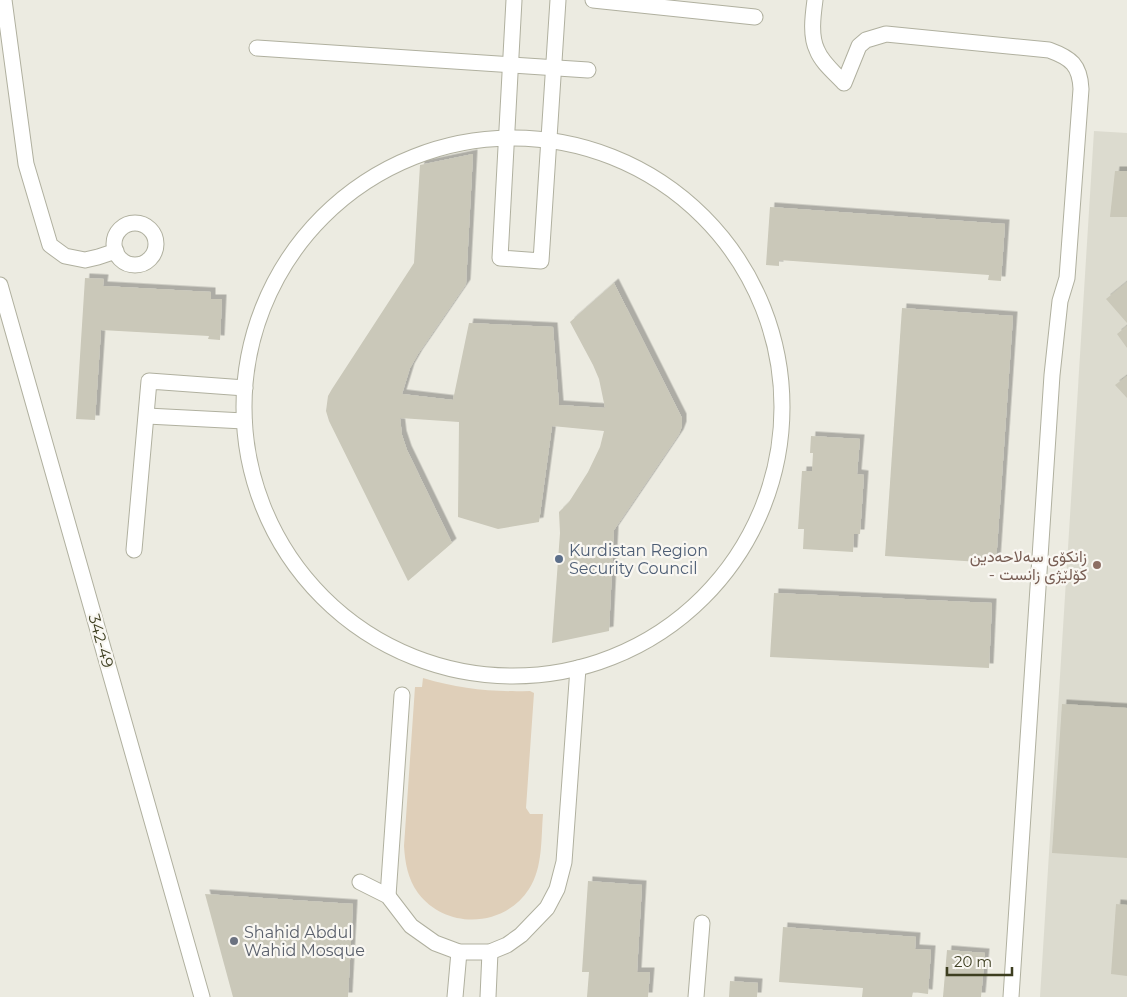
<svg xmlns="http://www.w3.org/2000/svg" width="1127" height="997" viewBox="0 0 1127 997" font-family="Montserrat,Vazirmatn,sans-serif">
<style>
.built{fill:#dcdbcf}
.green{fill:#dfcfb9}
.building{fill:#cac8b9;filter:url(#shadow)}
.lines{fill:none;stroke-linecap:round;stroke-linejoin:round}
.minor-casing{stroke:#b0b09f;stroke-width:17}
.minor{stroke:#fff;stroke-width:15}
.service-dot{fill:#5c6f8a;stroke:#f9f7f2;stroke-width:2}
.education-dot{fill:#8d6e63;stroke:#f9f7f2;stroke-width:2}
.worship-dot{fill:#6b7280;stroke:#f9f7f2;stroke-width:2}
.labels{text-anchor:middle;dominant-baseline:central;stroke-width:4.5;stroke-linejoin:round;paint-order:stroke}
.service-label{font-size:16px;fill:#4e5e75;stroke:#f9f7f2;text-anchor:start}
.education-label{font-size:16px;fill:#785e54;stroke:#f9f7f2;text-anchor:end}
.street-label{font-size:16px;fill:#3d3e20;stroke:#f9f7f2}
.worship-label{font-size:16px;fill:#5b616d;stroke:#f9f7f2;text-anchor:start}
</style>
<defs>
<filter id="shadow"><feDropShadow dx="4.5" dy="-4.5" stdDeviation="0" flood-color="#0004"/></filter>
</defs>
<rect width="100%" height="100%" fill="#ecebe1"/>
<polygon class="built" points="1094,131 1127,133 1127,997 1040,997"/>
<path class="green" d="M423,678c37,11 68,14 107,13l4,2 -8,115 4,6h13c-2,24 0,54 -14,75 -25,39 -83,41 -111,4 -10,-14 -13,-30 -14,-47l11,-159h7z"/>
<g class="building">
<polygon points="473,154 466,284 418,354 410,368 402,394 453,400 469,323 553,327 559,405 605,408 599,379 593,365 570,322 614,283 682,418 682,426 679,434 614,530 609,631 552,643 560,533 559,512 569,502 588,472 600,447 604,431 552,426 539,522 498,529 458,517 459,422 400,418 402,435 407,450 452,543 408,581 329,421 326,411 328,396 332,389 414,263 420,165"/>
<polygon points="1115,171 1127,171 1127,217 1110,217"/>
<polygon points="770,207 1005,224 1001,281 988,280 989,275 779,260 779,266 766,265"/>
<polygon points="85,278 104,279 103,286 211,292 211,299 222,299 220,340 208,339 209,336 101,330 95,420 76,419"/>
<polygon points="1127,282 1127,323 1106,299"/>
<polygon points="902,308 1013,316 996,563 885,556"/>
<polygon points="1127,326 1127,348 1117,334"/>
<polygon points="1127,376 1127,398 1115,385"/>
<polygon points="811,436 860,439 857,474 864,475 860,534 854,534 853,552 803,549 804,529 798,529 802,471 812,471 813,453 810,453"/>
<polygon points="774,593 992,603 989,668 770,657"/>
<polygon points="1062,704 1127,708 1127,858 1052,853"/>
<polygon points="588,881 642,885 637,972 650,972 648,997 587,997 589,972 582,972"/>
<polygon points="205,894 353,904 348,997 233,997"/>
<polygon points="1116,904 1127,905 1127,976 1111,974"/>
<polygon points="783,927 916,937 915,949 931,950 928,994 913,992 912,997 862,997 863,988 779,982"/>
<polygon points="947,950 985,953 981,997 943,997"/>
<polygon points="730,981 758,983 757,997 729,997"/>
</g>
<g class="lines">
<defs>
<g id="minor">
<polyline points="4,0 26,164 50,245 65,256 85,260 98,257 116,251"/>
<polyline points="514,0 500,258 541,261 558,0"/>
<polyline points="593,0 755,17"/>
<path d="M815,0c-2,15 -5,36 2,50 5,13 18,23 27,33l15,-37 7,-6 20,-6 163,16c22,8 31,15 32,39l-14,189 -7,23 -8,74 -41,622"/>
<polyline points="257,48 588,70"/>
<circle cx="513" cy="407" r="269"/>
<circle cx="135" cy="244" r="21"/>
<polyline points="0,285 202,997"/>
<polyline points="147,416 244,421"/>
<polyline points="134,550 149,381 245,388"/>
<polyline points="360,882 388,896 411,926 435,943 459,952 490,952 507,945 521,935 547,908 557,889 564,862 578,668"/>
<polyline points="388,896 402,695"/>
<polyline points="455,997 459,952"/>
<polyline points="488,997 490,952"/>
<polyline points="696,997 702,923"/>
</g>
</defs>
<use href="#minor" class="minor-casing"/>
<use href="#minor" class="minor"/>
</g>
<circle class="service-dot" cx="559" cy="559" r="5"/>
<circle class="education-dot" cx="1097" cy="565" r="5"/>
<circle class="worship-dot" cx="234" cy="941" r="5"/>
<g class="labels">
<g class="service-label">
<text x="569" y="550">Kurdistan Region<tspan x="569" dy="18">Security Council</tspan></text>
</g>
<g class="education-label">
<text x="1087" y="556">زانکۆی سەلاحەدین<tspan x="1087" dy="18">- کۆلێژی زانست</tspan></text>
</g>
<g class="street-label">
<text transform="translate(101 641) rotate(74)">342-49</text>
</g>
<g class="worship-label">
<text x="244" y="932">Shahid Abdul<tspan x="244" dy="18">Wahid Mosque</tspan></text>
</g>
</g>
<path d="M947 967v8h65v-8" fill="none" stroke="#3d3e20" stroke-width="2.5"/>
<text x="954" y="967" font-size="15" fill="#3d3e20" stroke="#f9f7f2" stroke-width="4" paint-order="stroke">20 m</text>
</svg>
